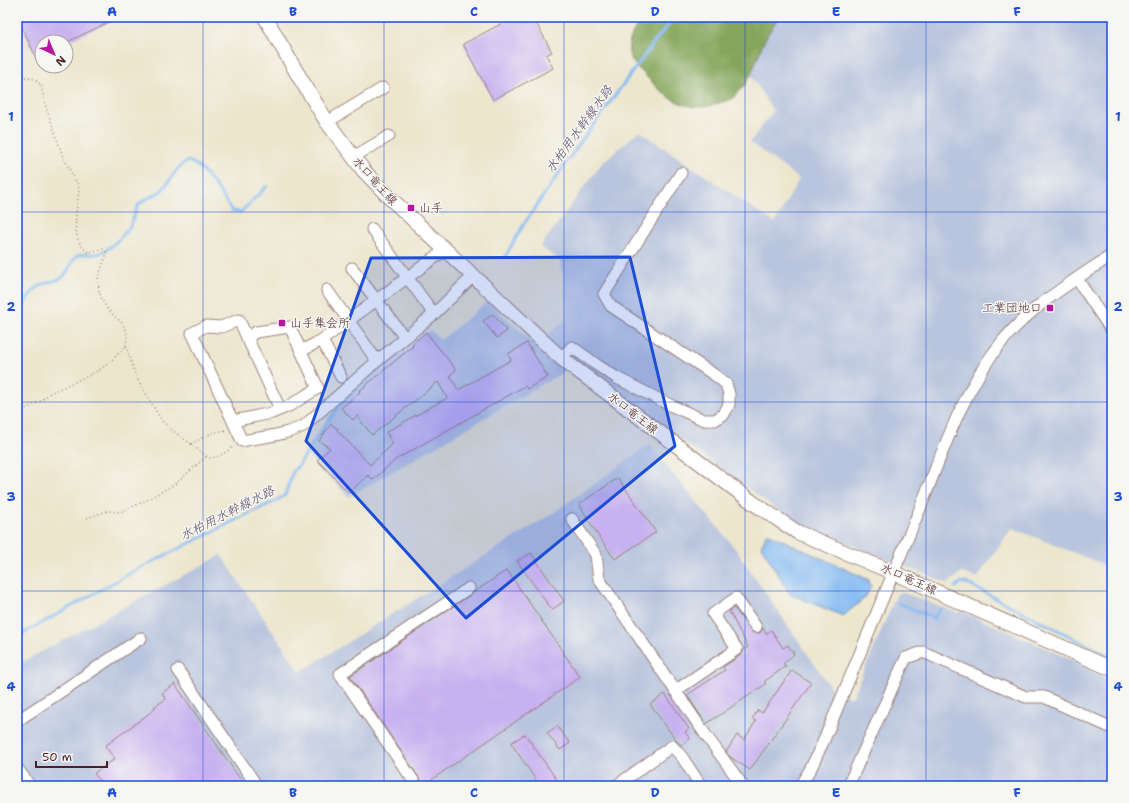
<svg xmlns="http://www.w3.org/2000/svg" width="1129" height="803" viewBox="0 0 1129 803" font-family="'Shantell Sans','Klee One',sans-serif">
<style>
.industrial{fill:#b9c5de}
.forest{fill:#84a55a;stroke:#676242}
.water{fill:#82b9f2;stroke:#666c8e}
.lines{fill:none;stroke-linecap:round;stroke-linejoin:round}
.stream{stroke:#82b9f2;stroke-width:3}
.building{fill:#c8b1f0}
.minor-casing{stroke:#9c827c;stroke-width:13}
.major-casing{stroke:#9c827c;stroke-width:16}
.path{stroke:#9c827c;stroke-width:1.5;stroke-dasharray:1 3;stroke-linecap:butt}
.minor{stroke:#fff;stroke-width:11}
.major{stroke:#fff;stroke-width:14}
.marked{fill:#1d4ed8;fill-opacity:0.2;stroke:#1d4ed8;stroke-width:3;stroke-linejoin:round}
.grid{fill:none;stroke:#1d4ed8;stroke-width:1;stroke-opacity:0.55}
.poi-dot{fill:#b5179e;stroke:#f6f6f2;stroke-width:1.5}
.labels{text-anchor:middle;dominant-baseline:central;stroke-width:3;stroke-linejoin:round;paint-order:stroke}
.street-label{font-size:12px;fill:#4a1f2b;stroke:#f6f6f2}
.poi-label{font-size:12px;fill:#4a1f2b;stroke:#f6f6f2;text-anchor:start}
.water-label{font-size:13px;font-style:italic;fill:#5b4d67;stroke:#f6f6f2}
.neatline{fill:none;stroke:#1d4ed8;stroke-width:1.5}
.grid-label{font-size:13px;text-anchor:middle;font-weight:bold;fill:#1d4ed8}
</style>
<rect width="100%" height="100%" fill="#f6f6f2"/>
<filter id="ink" filterUnits="userSpaceOnUse"><feTurbulence type="fractalNoise" baseFrequency=".025" numOctaves="2"/><feDisplacementMap in="SourceGraphic" scale="8" xChannelSelector="R" yChannelSelector="G"/><feConvolveMatrix kernelMatrix="1 2 1 2 8 2 1 2 1" color-interpolation-filters="sRGB"/></filter>
<filter id="wash" filterUnits="userSpaceOnUse"><feTurbulence type="fractalNoise" baseFrequency=".012" numOctaves="4" result="noise"/><feDisplacementMap in="SourceGraphic" scale="16" xChannelSelector="R" yChannelSelector="G"/><feGaussianBlur stdDeviation="0.9" result="paint"/><feColorMatrix in="noise" values="0 0 0 0 0 0 0 0 0 0 0 0 0 0 0 0 0 1.4 0 .05"/><feComposite in="paint" operator="in"/></filter>
<g filter="url(#wash)">
<rect width="100%" height="100%" fill="#ede6cd"/>
<g class="industrial">
<polygon points="729,17 1112,17 1112,568 1012,528 977,578 962,573 948,583 881,557 793,521 577,364 349,497 308,455 324,428 341,406 430,330 441,340 488,301 536,346 566,319 565,288 560,260 540,247 602,163 639,131 775,223 799,179 750,142 773,111 721,26"/>
<polygon points="649,445 734,547 833,691 852,698 897,594 901,592 958,613 961,611 1084,665 1085,668 1112,680 1112,786 17,786 17,665 221,555 300,672 550,515"/>
</g>
<path class="forest" d="M642,17h136c-4,8 -10,16 -14,24 -8,19 -14,45 -33,58 -4,2 -10,3 -14,5 -32,10 -52,-7 -72,-29 -6,-6 -15,-13 -16,-22 -2,-13 6,-25 13,-36z"/>
<polygon class="water" points="767,533 869,580 868,584 872,585 865,598 843,616 790,594 761,546"/>
<g class="lines">
<g class="stream">
<polyline points="505,257 524,224 572,154 655,41 675,17"/>
<path d="M17,326l2,-2c5,-19 8,-35 30,-42 5,-2 10,-1 14,-5 7,-6 7,-18 16,-22 6,-2 12,0 18,-1 9,-2 21,-13 27,-20 5,-5 8,-11 10,-18 1,-3 2,-6 3,-9 6,-9 17,-10 25,-17 10,-10 13,-23 26,-29 16,4 35,36 44,50l9,1 26,-26"/>
<polyline points="956,587 961,582 968,584 1095,649 1112,656"/>
<polyline points="898,603 934,618 940,609"/>
<polyline points="17,637 134,571 250,513 278,500 285,495 293,471 299,465 324,426 340,405 398,355"/>
</g>
</g>
<g id="blocks">
<g class="building">
<polygon points="17,17 120,17 67,42 42,42 42,54 36,57"/>
<polygon points="514,17 533,17 552,52 546,55 553,68 493,100 463,44"/>
<polygon points="493,314 507,331 497,338 483,321"/>
<polygon points="426,332 456,370 450,375 458,390 511,360 508,354 527,343 548,377 527,389 525,386 395,460 373,480 368,475 349,493 317,460 330,448 319,441 331,424 338,429 337,430 370,465 393,444 386,432 447,398 438,382 372,435 357,416 353,420 341,408 360,392 359,391 413,346 412,344"/>
<polygon points="618,478 656,532 615,559 599,537 579,504"/>
<polygon points="531,553 564,601 552,610 517,561"/>
<polygon points="507,570 580,677 424,785 350,676"/>
<polygon points="734,608 753,633 760,633 763,628 766,634 771,630 783,648 788,645 794,654 783,664 786,666 764,682 766,684 706,724 687,695 725,670 723,667 741,655 744,650 748,647 729,611"/>
<polygon points="792,670 811,683 750,770 730,757 726,752 737,735 744,740 756,721 752,719 758,710 762,713"/>
<polygon points="175,684 245,786 103,786 94,773 115,759 105,746 155,709 154,707 166,699 162,693"/>
<polygon points="665,694 689,729 685,732 690,739 681,745 676,740 650,704"/>
<polygon points="557,726 570,743 560,750 547,733"/>
<polygon points="525,734 561,786 540,786 511,743"/>
</g>
</g>
</g>
<g filter="url(#ink)">
<use href="#blocks" fill-opacity="0" stroke="#9c827c" stroke-width="1"/>
<g class="lines">
<defs>
<g id="minor">
<polyline points="327,122 383,88"/>
<polyline points="353,157 389,136"/>
<polyline points="372,229 434,314"/>
<polyline points="352,268 405,338"/>
<polyline points="1077,279 1112,331"/>
<polyline points="327,290 377,361"/>
<polyline points="322,340 341,377"/>
<polyline points="301,351 322,340 445,250"/>
<polyline points="561,358 572,347 597,365 617,378 672,406 704,420 715,420 724,414 729,404 729,394 726,384 716,376 611,306 604,294 681,173"/>
<path d="M280,409l-41,-89 -18,7 -15,-1 -14,7 50,108c19,-4 46,-6 63,-16l72,-64 57,-47 39,-38"/>
<polyline points="233,421 272,413 289,406 318,388 290,327 256,332 247,338"/>
<polyline points="572,519 596,555 599,579 705,734 743,786"/>
<polyline points="178,670 257,786"/>
<polyline points="675,691 737,649 713,614 736,598 756,627"/>
<polyline points="17,721 141,638"/>
<polyline points="17,768 30,786"/>
<polyline points="417,786 340,674 469,588"/>
<polyline points="616,786 672,746 682,757 701,786"/>
<path d="M800,786l10,-16 14,-30c32,-77 64,-153 95,-229 23,-57 43,-120 82,-168 30,-37 72,-62 111,-88"/>
<polyline points="848,786 898,675 906,658 923,652 1026,697 1044,697 1112,728"/>
</g>
<polyline id="major" points="265,17 297,73 327,122 364,171 390,198 561,358 752,502 797,532 894,573 1112,669"/>
</defs>
<use href="#minor" class="minor-casing"/>
<use href="#major" class="major-casing"/>
<g class="path">
<path d="M17,78l12,-1 5,2 7,6 4,19 18,53 15,28 1,5c-2,19 -10,50 9,62l15,-3 3,3v4l-8,22 1,13 3,9 6,10 13,12 5,8 1,7 -1,9 -17,17 -11,8 -48,22 -11,9 -22,11"/>
<path d="M126,346l10,31 26,44 9,8 38,29c10,0 17,-6 25,-12"/>
<polyline points="191,444 212,433 226,430"/>
<polyline points="87,518 107,511 121,512 145,501 175,484 206,457"/>
</g>
<use href="#minor" class="minor"/>
<use href="#major" class="major"/>
</g>
</g>
<path class="marked" d="M630,257l45,189 -209,172 -160,-177 65,-183z"/>
<path class="grid" d="M203,17v769M384,17v769M564,17v769M745,17v769M926,17v769M17,212h1095M17,402h1095M17,591h1095"/>
<g class="poi-dot">
<rect x="407" y="204" width="8" height="8" rx="2"/>
<rect x="1046" y="304" width="8" height="8" rx="2"/>
<rect x="278" y="319" width="8" height="8" rx="2"/>
</g>
<g class="labels">
<g class="street-label">
<text transform="translate(375 181) rotate(48)">水口竜王線</text>
<text transform="translate(633 413) rotate(38)">水口竜王線</text>
<text transform="translate(909 579) rotate(24)">水口竜王線</text>
</g>
<g class="poi-label">
<text x="419" y="208">山手</text>
<text x="1042" y="308" text-anchor="end">工業団地口</text>
<text x="290" y="323">山手集会所</text>
</g>
<g class="water-label">
<text transform="translate(579 129) rotate(-54)">水柏用水幹線水路</text>
<text transform="translate(227 513) rotate(-27)">水柏用水幹線水路</text>
</g>
</g>
<rect width="1129" height="803" fill="none" stroke="#f6f6f2" stroke-width="44"/>
<g transform="translate(54 54) rotate(136)"><circle r="19" fill="#f6f6f2" stroke="#b1a0a2"/>
<path d="M0-3L7 15L0 10L-7 15Z" fill="#b5179e"/>
<text y="-6" font-size="11" font-weight="bold" text-anchor="middle" fill="#4a1f2b">N</text>
</g>
<path d="M36 761v6h71v-6" fill="none" stroke="#4a1f2b" stroke-width="2"/>
<text x="42" y="761" font-size="12" fill="#4a1f2b" stroke="#f6f6f2" stroke-width="3" paint-order="stroke">50 m</text>
<rect x="22" y="22" width="1085" height="759" class="neatline"/>
<g class="grid-label">
<text x="112" y="16">A</text>
<text x="293" y="16">B</text>
<text x="474" y="16">C</text>
<text x="655" y="16">D</text>
<text x="836" y="16">E</text>
<text x="1017" y="16">F</text>
<text x="11" y="121">1</text>
<text x="1118" y="121">1</text>
<text x="11" y="311">2</text>
<text x="1118" y="311">2</text>
<text x="11" y="501">3</text>
<text x="1118" y="501">3</text>
<text x="11" y="691">4</text>
<text x="1118" y="691">4</text>
<text x="112" y="797">A</text>
<text x="293" y="797">B</text>
<text x="474" y="797">C</text>
<text x="655" y="797">D</text>
<text x="836" y="797">E</text>
<text x="1017" y="797">F</text>
</g>
</svg>
